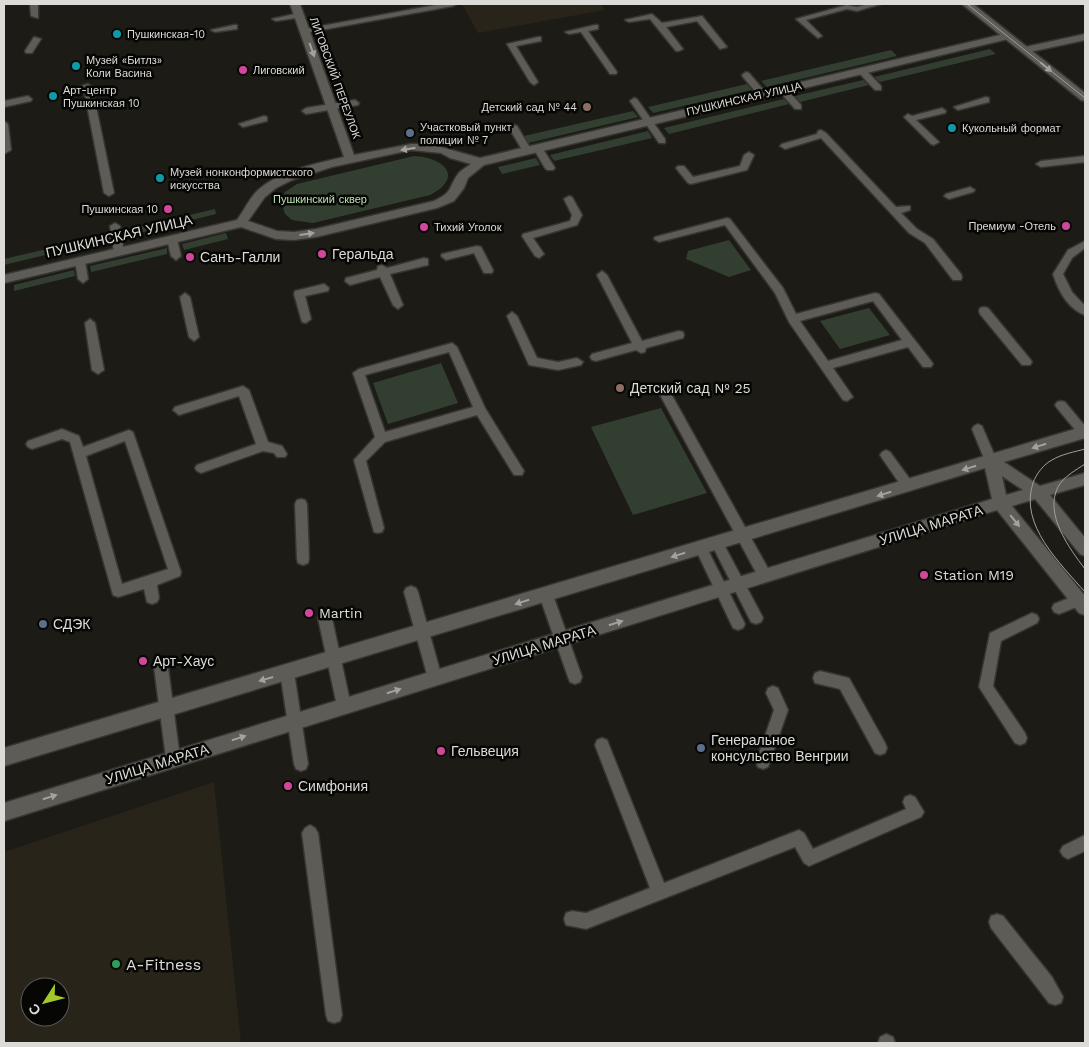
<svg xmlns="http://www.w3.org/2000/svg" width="1089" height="1047" viewBox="0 0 1089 1047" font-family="'Work Sans',sans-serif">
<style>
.built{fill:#282419;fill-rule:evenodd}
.green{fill:#323f30}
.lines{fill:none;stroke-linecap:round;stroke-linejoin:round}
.service-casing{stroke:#363532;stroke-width:3}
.minor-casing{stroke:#363532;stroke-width:3}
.tertiary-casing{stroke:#363532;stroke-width:3}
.service{fill:#5e5c56;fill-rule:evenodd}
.minor{fill:#5e5c56;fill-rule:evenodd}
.tertiary{fill:#5e5c56;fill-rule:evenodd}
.tram{stroke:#a09f9b;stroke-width:1}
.oneway{fill:#a3a29e}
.culture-dot{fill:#0f9aa8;stroke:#060604;stroke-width:2}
.hotel-dot{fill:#d1479c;stroke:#060604;stroke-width:2}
.education-dot{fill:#8d6e63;stroke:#060604;stroke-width:2}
.service-dot{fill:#5c6f8a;stroke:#060604;stroke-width:2}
.leisure-dot{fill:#2e9e5b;stroke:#060604;stroke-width:2}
.labels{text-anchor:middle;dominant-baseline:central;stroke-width:5;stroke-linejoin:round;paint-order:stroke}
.far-poi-label{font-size:11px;fill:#dcdbd8;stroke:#060604;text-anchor:start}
.far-street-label{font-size:11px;fill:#dcdbd8;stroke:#060604}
.far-park-label{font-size:11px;fill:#b9e1b2;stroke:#060604}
.street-label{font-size:14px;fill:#dcdbd8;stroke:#060604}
.poi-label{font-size:14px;fill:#dcdbd8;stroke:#060604;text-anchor:start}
.near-poi-label{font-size:16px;fill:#dcdbd8;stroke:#060604;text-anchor:start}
</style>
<rect width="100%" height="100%" fill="#1c1b15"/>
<g class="built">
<polygon points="462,4 601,4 605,10 478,33"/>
<path d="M214,782l27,261h-237v-191zM30,987h30v30h-30z"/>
</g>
<g class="green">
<polygon points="990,49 996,54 880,82 874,77"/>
<polygon points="891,50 897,56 767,87 761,81"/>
<polygon points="863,80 869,85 800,102 795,96"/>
<polygon points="747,84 752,90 653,113 648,107"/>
<polygon points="784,99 789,104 669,134 664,128"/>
<polygon points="633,111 638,117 528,143 524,136"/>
<polygon points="648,131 652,138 554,161 550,155"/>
<path d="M414,156c29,1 51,21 16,39l-117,28 -21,-3 -7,-6 -4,-13 4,-9 12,-8z"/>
<polygon points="536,158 540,165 502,174 498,167"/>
<polygon points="215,209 216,214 127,236 126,230"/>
<polygon points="226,233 228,239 184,250 182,244"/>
<polygon points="111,234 111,239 4,265 4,259"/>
<polygon points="729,240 751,270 729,277 686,259 688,251"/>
<polygon points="167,248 167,254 91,272 90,266"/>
<polygon points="74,270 75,276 14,291 14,285"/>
<polygon points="869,308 890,335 840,349 820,321"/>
<polygon points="441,363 458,403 388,424 373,383"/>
<polygon points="661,408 707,493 633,515 591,427"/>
</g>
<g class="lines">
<defs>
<g id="service">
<polygon points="30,4 38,4 38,18 31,16"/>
<polygon points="441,4 457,4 453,6 305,33 301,31 305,29"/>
<polygon points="868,4 881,4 857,11 847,9 806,20 822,36 818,38 796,19 847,5 857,7"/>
<polygon points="299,13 302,13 302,17 276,21 272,19"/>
<polygon points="652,14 662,23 702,16 727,47 720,49 697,21 666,27 683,49 679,51 676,51 650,19 629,22 625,20"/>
<polygon points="234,25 237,25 237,29 215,32 211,30"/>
<polygon points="595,25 598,25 598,29 588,31 617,72 616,74 610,74 581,32 569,34 565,32"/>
<polygon points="34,37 41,39 32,53 26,53 25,51"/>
<polygon points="538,37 541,37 541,41 516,46 538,82 534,85 530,82 507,44"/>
<polygon points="859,69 865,69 881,86 881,90 875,90 859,73"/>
<polygon points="746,72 749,73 766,93 766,97 760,97 743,77 742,75"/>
<polygon points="88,84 92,87 114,193 109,196 104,193 84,90 69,94 65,91"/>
<polygon points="783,87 786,88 801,105 801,109 795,109 780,92 780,88"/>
<polygon points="28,96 32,99 31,101 4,107 4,101"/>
<polygon points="986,97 989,98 989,102 958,110 954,107"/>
<polygon points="634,98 637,99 665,139 665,143 659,143 630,101"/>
<polygon points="355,100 359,103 358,105 306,114 302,111 306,108"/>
<polygon points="942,108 946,111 945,113 916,120 937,140 939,142 934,145 931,144 904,117 908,114 912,116"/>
<polygon points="264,116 267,117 267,121 243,127 239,124"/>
<polygon points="4,121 8,124 11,150 4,154"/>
<polygon points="514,125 517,126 532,151 530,153 527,154 524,153 509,128"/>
<polygon points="821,130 826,133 896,207 910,206 910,210 901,213 917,229 933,239 961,274 962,277 961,280 953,280 925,243 909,233 821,138 785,149 780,146 782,144 817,134 818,131"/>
<polygon points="538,145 541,146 555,168 553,170 547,170 545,168 533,148"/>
<polygon points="749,152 754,155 747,170 691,184 688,183 676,168 678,166 684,166 693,177 740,166 744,155"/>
<polygon points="1085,156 1085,162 1041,167 1036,164 1041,161"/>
<polygon points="970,187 975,190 973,192 949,199 944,196 946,194"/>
<polygon points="569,196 572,197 582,215 577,225 533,238 544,254 539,258 535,256 522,236 523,234 570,221 572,215 564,199"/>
<path d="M727,218l3,1 53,69 13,26 79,-21 4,1 52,67 2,3 -2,3h-8l-15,-20 -75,21 20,29 -6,4 -4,-1 -54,-78 -14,-29 -50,-68 -66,17 -5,-3 1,-2zM873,301l29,39 -74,21 -28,-40z"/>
<polygon points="115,223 120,226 124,252 119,255 114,252 110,226"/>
<polygon points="172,236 177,239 181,256 176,260 171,256 167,239"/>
<path d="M1085,241v7l-13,10 -9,16 9,18 13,14v9c-17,-6 -27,-25 -32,-41l15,-24z"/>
<polygon points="477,246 481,247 493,270 492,273 484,273 474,253 446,260 441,256 442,254"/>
<polygon points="80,257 85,261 88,279 83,283 78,279 75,261"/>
<polygon points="424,258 428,259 428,265 390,274 403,305 398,309 393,305 380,277 350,285 345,281 346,278 377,270 378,266 382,265 387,268"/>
<polygon points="602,271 607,275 642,341 679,331 683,332 684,335 683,338 646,348 645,352 641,353 636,350 596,361 592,360 590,357 592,354 632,343 597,275"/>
<polygon points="324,284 329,288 328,291 305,296 311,319 306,323 302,322 294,294 295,291"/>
<polygon points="185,293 190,297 199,337 194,341 189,337 180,297"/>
<polygon points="984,307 988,308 1030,359 1032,362 1030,365 1022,365 980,314 979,311 980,308"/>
<polygon points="512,312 517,316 537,358 558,362 577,358 583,362 581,365 558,370 529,365 507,316"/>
<polygon points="90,319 95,323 104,370 98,374 92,370 85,323"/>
<path d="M452,343l5,4 28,61 39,63 -2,4h-8l-37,-60 -92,27 -19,19 18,67 -2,4 -4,1 -4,-1 -20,-72 21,-23 -22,-64 6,-4zM449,352l24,55 -88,25 -20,-57z"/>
<polygon points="243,386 249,390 268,442 282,446 287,454 285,457 277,457 274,453 263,451 201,473 197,471 195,468 197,465 256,444 239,396 179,415 173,410 175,407"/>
<polygon points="665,389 669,390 770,572 771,576 770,580 765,582 760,580 659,393"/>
<polygon points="1061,401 1065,402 1085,426 1085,439 1081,437 1057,408 1055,405 1057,402"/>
<polygon points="978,424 982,426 997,461 995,464 987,464 985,461 972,429 974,426"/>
<path d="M62,429l17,7 4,11 46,-17 4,2 48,140 -1,4 -23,9 2,13 -2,4 -5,2 -5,-2 -3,-13 -26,8 -5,-2 -43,-153 -8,-3 -30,10 -4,-2 -2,-3 2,-3zM125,441l43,128 -46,15 -36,-128z"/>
<polygon points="886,450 890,452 912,482 914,486 912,490 904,490 882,458 880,455 882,452"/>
<polygon points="301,499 305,500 307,504 309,559 308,563 303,565 298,563 297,559 295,504 297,500"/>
<polygon points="717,537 721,539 761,614 763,618 761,622 756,624 751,622 711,543 713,539"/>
<polygon points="701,542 705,544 745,624 743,628 738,630 733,628 695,548 697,544"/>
<polygon points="411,586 416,588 418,592 442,678 440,683 435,685 430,683 428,678 404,592 406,588"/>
<polygon points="546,589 551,591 553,595 582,677 580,682 575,684 570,682 568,677 539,595 541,591"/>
<polygon points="1079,594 1084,596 1085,599 1084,604 1059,614 1054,612 1052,608 1054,604"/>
<polygon points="325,612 330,614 332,618 351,706 349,711 344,713 339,711 337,706 318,618 320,614"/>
<polygon points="1032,613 1037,615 1039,619 1037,623 1001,641 993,686 1025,733 1027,738 1025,743 1020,745 1015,743 979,687 990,633"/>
<polygon points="161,661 166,662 168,667 180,758 178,763 173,765 168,763 166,758 154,667 156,662"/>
<polygon points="287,665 292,667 294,672 308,764 306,769 301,771 296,769 294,764 280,672 282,667"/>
<polygon points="820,671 849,678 885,743 887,748 885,753 880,755 875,753 840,689 815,683 813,678 815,673"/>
<polygon points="773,686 778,688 788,710 768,767 763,769 758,767 756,762 774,710 766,693 768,688"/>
<polygon points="602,738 607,740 664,883 799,830 804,833 813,849 906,809 903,802 905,797 910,795 915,797 924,812 921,817 809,866 804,863 795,847 586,929 566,925 564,919 566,913 572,911 586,913 650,888 595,745 597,740"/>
<polygon points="310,825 315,828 318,833 342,1015 340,1021 334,1023 328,1021 326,1015 302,833 305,828"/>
<polygon points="1085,835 1085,851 1068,859 1063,856 1060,851 1063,846"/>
<polygon points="997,914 1003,916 1052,977 1063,997 1061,1003 1055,1005 1049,1003 991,928 989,922 991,916"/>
<polygon points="886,1034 893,1037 895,1043 878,1043 880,1037"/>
</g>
<g id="minor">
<path d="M290,4h10l54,151 57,-11h19l50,14 528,-125 5,3 -5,3 -524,126 -16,13 -4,10 -10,13 -17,7 -121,29 -22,3 -18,-1 -35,-12 -237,56v-8l233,-55c7,-9 12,-21 20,-29 23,-21 58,-27 87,-34zM411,150l30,3 9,5 21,6c-4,3 -10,6 -13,10 -11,16 -4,17 -24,27l-118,28 -22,3 -17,-1 -29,-10 17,-24 11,-9 16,-8 40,-13z"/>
<polygon points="1085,34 1085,40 1025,53 1020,50 1025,47"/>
</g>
<g id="tertiary">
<polygon points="962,4 973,4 1085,93 1085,101 1081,100"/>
<path d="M1085,426v12l-81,24 36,24 45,-13v12l-35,10 35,43v18l-5,-2 -45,-55 -23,7 73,90v19l-6,-2 -82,-103 -993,311v-18l988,-304 -7,-31 -981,298v-18zM1002,476l21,14 -17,5z"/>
</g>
</defs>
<use href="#service" class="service-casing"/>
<use href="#minor" class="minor-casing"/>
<use href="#tertiary" class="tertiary-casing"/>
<use href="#service" class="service"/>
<use href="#minor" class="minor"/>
<use href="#tertiary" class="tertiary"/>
<g class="tram">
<polyline points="967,4 1085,98"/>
<path d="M1085,449c-11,3 -23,5 -33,11 -8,4 -16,14 -19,23 -14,42 27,80 52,109"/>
<path d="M1085,464c-9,6 -22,13 -27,23 -14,27 11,61 27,82"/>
</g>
</g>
<defs><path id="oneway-solid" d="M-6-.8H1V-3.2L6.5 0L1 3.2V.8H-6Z" transform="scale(1.25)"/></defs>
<g class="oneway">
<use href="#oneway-solid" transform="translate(312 50) rotate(70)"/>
<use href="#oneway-solid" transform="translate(1046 67) rotate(39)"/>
<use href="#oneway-solid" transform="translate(408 149) rotate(171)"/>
<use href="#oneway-solid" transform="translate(307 234) rotate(-8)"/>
<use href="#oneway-solid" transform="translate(1039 446) rotate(163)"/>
<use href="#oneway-solid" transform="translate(969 468) rotate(163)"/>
<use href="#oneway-solid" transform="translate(884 494) rotate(163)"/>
<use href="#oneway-solid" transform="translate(1015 521) rotate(51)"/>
<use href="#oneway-solid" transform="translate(678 555) rotate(163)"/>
<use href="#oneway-solid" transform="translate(522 602) rotate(163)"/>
<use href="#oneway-solid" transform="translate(616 623) rotate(-17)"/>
<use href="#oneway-solid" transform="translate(266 679) rotate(164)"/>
<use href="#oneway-solid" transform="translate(394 691) rotate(-17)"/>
<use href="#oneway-solid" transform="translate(239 738) rotate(-17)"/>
<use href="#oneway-solid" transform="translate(50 797) rotate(-18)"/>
</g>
<g class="culture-dot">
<circle cx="117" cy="34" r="5"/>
<circle cx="76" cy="66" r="5"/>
<circle cx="53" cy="96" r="5"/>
<circle cx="952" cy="128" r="5"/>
<circle cx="160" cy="178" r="5"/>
</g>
<g class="hotel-dot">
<circle cx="243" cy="70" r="5"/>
<circle cx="168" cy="209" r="5"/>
<circle cx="1066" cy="226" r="5"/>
<circle cx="424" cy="227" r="5"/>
<circle cx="322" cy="254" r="5"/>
<circle cx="190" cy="257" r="5"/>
<circle cx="924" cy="575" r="5"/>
<circle cx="309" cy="613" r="5"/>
<circle cx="143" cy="661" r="5"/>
<circle cx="441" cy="751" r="5"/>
<circle cx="288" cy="786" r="5"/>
</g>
<g class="education-dot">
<circle cx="587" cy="107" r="5"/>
<circle cx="620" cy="388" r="5"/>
</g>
<g class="service-dot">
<circle cx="410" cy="133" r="5"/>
<circle cx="43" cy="624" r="5"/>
<circle cx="701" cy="748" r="5"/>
</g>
<circle class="leisure-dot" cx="116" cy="964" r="5"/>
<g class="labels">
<g class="far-poi-label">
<text x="127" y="34">Пушкинская-10</text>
<text x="86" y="60">Музей «Битлз»<tspan x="86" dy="13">Коли Васина</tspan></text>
<text x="253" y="70">Лиговский</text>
<text x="63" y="90">Арт-центр<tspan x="63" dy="13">Пушкинская 10</tspan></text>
<text x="577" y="107" text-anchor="end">Детский сад № 44</text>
<text x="420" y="127">Участковый пункт<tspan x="420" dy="13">полиции № 7</tspan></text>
<text x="962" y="128">Кукольный формат</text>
<text x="170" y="172">Музей нонконформистского<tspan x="170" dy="13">искусства</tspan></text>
<text x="158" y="209" text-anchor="end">Пушкинская 10</text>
<text x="1056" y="226" text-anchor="end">Премиум -Отель</text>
<text x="434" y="227">Тихий Уголок</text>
</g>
<g class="far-street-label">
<text transform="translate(335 78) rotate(70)">ЛИГОВСКИЙ ПЕРЕУЛОК</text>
<text transform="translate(744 99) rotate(-13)">ПУШКИНСКАЯ УЛИЦА</text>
</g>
<g class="far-park-label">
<text x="320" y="199">Пушкинский сквер</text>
</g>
<g class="street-label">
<text transform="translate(119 236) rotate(-13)">ПУШКИНСКАЯ УЛИЦА</text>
<text transform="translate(931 525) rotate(-17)">УЛИЦА МАРАТА</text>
<text transform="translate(544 645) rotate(-17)">УЛИЦА МАРАТА</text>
<text transform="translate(157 764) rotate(-17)">УЛИЦА МАРАТА</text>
</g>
<g class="poi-label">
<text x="332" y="254">Геральда</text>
<text x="200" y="257">Санъ-Галли</text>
<text x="630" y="388">Детский сад № 25</text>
<text x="934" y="575">Station M19</text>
<text x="319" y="613">Martin</text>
<text x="53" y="624">СДЭК</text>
<text x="153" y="661">Арт-Хаус</text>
<text x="711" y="740">Генеральное<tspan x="711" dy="16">консульство Венгрии</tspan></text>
<text x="451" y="751">Гельвеция</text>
<text x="298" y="786">Симфония</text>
</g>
<g class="near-poi-label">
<text x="126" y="964">A-Fitness</text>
</g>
</g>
<rect width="1089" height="1047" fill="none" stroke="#dcdbd8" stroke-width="10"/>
<g transform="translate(45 1002) rotate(234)"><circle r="24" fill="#060604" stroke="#5c5b59"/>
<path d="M0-4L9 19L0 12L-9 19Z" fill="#a1c92b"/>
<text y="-8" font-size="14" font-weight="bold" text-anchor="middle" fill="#dcdbd8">С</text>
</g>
</svg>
